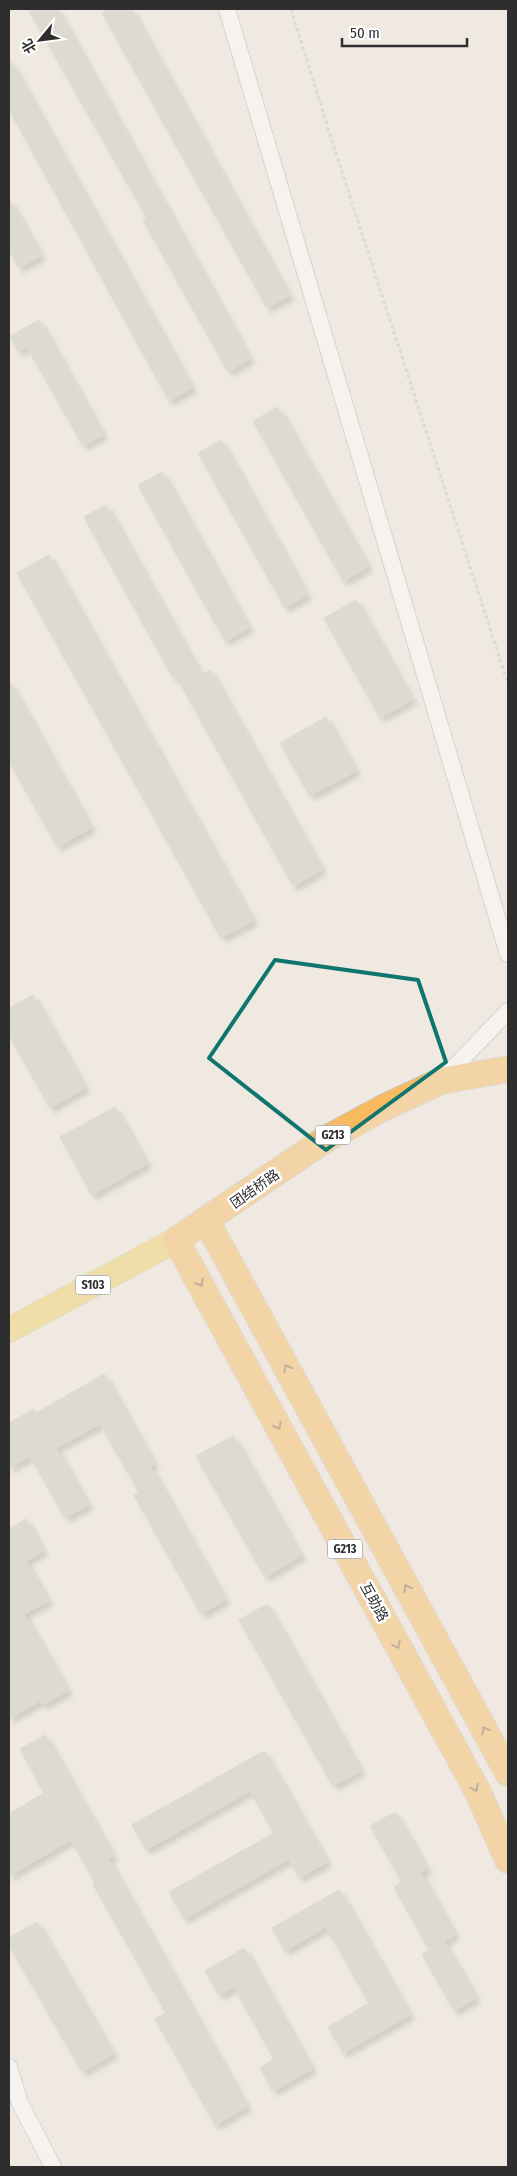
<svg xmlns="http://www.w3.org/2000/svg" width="517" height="2176" viewBox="0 0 517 2176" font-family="'Fira Sans Condensed','Noto Sans SC',sans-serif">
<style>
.building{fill:#cbc7bf;stroke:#cbc5ba;filter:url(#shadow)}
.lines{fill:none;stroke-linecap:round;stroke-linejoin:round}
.minor-casing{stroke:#b4b7c1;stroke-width:18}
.primary-casing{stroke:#c9c9c9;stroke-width:26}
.trunk-casing{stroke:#c9c9c9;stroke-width:28}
.path{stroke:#c9c9c9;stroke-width:3;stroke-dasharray:4 2.5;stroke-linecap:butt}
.minor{stroke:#fff;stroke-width:16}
.primary{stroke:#f2d163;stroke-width:25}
.trunk{stroke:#f8ba60;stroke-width:26}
.oneway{stroke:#896d44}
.marked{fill:none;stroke:#0f766e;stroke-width:4;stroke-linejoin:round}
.labels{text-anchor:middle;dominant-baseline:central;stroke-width:5;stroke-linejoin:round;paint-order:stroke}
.shield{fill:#fff;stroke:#6d6d6d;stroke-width:1}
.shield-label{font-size:12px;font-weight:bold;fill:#2e2e2e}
.street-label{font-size:14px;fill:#2e2e2e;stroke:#fff}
</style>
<defs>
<filter id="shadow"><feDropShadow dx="4.5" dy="4.5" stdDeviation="2.5" flood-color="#0004"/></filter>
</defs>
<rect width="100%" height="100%" fill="#efe9e1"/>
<g class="building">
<polygon points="28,9 57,9 250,359 228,372 143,220 147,218"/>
<polygon points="110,9 131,9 289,296 267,308 102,13"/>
<polygon points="9,59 192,388 169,401 9,109"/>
<polygon points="9,199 41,256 19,268 9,250"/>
<polygon points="39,320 103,435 83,446 27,347 19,352 10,336"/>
<polygon points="278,407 368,567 343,581 253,421"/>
<polygon points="221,440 307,595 285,608 198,453"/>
<polygon points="162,472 249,628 225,641 138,485"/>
<polygon points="106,505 201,675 210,670 322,870 293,886 176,676 173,678 84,517"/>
<polygon points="49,555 253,921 221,938 17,573"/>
<polygon points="356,600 412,700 380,718 324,618"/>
<polygon points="9,681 91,828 57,847 9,761"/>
<polygon points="326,717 356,771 310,796 280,743"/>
<polygon points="33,995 85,1088 50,1108 9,1035 9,1008"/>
<polygon points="115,1107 147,1164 92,1195 60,1137"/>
<polygon points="104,1374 154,1464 150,1466 225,1600 201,1614 134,1495 139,1492 100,1424 56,1448 88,1505 65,1518 30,1456 9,1468 9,1423 34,1409 36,1413"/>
<polygon points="233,1436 301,1556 265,1577 196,1456"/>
<polygon points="26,1519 43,1551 26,1561 48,1601 24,1614 68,1691 42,1705 40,1701 9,1719 9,1529"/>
<polygon points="267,1604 361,1771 333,1786 239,1620"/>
<polygon points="45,1735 113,1856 108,1859 247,2107 215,2125 155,2019 166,2013 93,1884 95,1883 71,1840 9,1876 9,1814 44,1793 20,1749"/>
<polygon points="264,1751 327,1862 299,1878 289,1859 184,1919 169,1892 274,1833 250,1791 146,1850 132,1825"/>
<polygon points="395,1812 427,1869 420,1873 455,1935 444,1942 476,1998 454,2011 422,1954 429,1950 394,1887 402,1882 370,1826"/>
<polygon points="339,1890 410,2015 343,2053 328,2027 369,2003 326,1927 285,1951 272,1928"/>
<polygon points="37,1922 113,2054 82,2072 9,1945 9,1938"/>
<polygon points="244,1948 312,2069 273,2091 260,2068 274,2059 234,1987 219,1995 205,1971"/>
</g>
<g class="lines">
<defs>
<g id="minor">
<polyline points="227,9 508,954"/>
<polyline points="441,1081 508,1011"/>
<polyline points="9,2067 20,2103 53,2167"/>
</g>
<polyline id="primary" points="9,1330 176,1240"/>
<g id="trunk">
<polyline points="508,1069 441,1081 385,1107 326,1139 176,1240 478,1792 508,1860"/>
<polyline points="207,1222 508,1773"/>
</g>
</defs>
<use href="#minor" class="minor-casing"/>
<use href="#primary" class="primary-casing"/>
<use href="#trunk" class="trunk-casing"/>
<polyline class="path" points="291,9 332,141 508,684"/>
<use href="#minor" class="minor"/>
<use href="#primary" class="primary"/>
<use href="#trunk" class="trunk"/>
</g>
<defs><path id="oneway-chevron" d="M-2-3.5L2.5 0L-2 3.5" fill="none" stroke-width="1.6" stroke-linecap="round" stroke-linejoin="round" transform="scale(1.25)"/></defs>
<g class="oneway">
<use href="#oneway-chevron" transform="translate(200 1283) rotate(61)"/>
<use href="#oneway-chevron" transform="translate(287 1368) rotate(-119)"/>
<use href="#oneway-chevron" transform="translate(278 1426) rotate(61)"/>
<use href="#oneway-chevron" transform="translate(407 1588) rotate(-119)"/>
<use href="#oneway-chevron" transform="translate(397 1645) rotate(61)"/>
<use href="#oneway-chevron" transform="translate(485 1730) rotate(-119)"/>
<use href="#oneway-chevron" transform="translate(475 1788) rotate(62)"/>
</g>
<path d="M0 0H517V2176H0ZM275,960l143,20 28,82 -120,88 -117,-92z" fill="#efe9e1" fill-opacity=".55" fill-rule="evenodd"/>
<path class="marked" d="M275,960l143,20 28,82 -120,88 -117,-92z"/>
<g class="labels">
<g class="shield">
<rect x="315.5" y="1125.5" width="35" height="19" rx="4"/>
<rect x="75.5" y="1275.5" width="35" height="19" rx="4"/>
<rect x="327.5" y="1539.5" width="35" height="19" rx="4"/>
</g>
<g class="shield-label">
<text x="333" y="1135">G213</text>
<text x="93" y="1285">S103</text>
<text x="345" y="1549">G213</text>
</g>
<g class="street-label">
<text transform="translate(255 1189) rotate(-35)">团结桥路</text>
<text transform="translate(374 1602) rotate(61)">互助路</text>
</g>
</g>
<rect width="517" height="2176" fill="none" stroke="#2e2e2e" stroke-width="20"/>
<g transform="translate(40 40) rotate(241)" stroke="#ffffff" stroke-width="4" paint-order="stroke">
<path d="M0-4L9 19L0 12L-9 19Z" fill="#2e2e2e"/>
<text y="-8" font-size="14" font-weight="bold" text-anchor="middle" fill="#2e2e2e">北</text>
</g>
<path d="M342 38v8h125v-8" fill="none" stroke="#2e2e2e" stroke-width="2.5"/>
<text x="350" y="38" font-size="15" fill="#2e2e2e" stroke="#ffffff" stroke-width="4" paint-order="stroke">50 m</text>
</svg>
